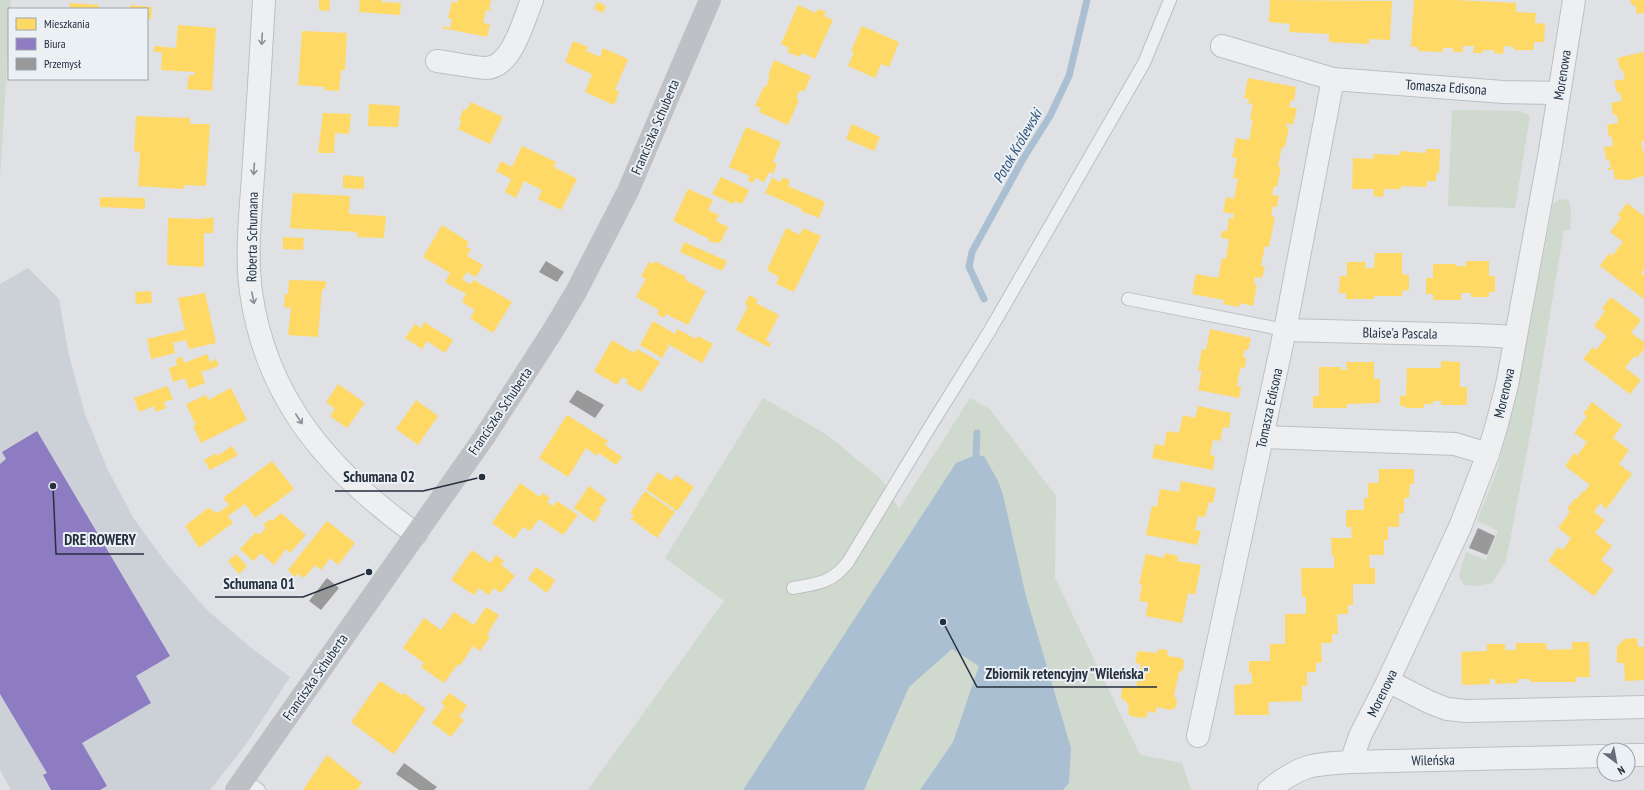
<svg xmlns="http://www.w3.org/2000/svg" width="1644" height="790" viewBox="0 0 1644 790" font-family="'PT Sans Narrow',sans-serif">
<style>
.built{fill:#ccd1d8}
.green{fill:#d0d9ce}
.water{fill:#aabfd2}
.homes{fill:#ffd966}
.offices{fill:#8e7cc3}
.industry{fill:#999}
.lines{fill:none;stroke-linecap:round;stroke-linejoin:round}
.stream{stroke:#aabfd2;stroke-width:7}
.service-casing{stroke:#bdbfc2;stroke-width:14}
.minor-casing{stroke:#bdbfc2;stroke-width:24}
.tertiary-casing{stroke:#bdbfc2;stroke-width:24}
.service{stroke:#eeeff1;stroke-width:12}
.minor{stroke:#eeeff1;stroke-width:22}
.tertiary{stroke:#eeeff1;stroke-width:22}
.secondary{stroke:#bdc0c4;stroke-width:22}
.oneway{stroke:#8a8f98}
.labels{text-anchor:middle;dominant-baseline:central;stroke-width:4;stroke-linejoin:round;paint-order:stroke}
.street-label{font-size:14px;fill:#252f3e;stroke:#ebf0f5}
.water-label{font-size:15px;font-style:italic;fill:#2c5075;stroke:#ebf0f5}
.leader{fill:none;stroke:#252f3e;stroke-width:1.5}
.callout-dot{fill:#252f3e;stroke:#ebf0f5;stroke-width:1.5}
.callout-label{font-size:15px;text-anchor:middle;font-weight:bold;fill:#252f3e;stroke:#ebf0f5;stroke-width:4;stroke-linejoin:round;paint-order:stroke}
</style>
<rect width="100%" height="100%" fill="#dfe1e4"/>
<polygon class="built" points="28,268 59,299 69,355 85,414 107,468 134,519 167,564 206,609 250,647 290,677 247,743 210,790 11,790 0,770 0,284"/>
<g class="green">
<polygon points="0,0 11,0 0,179"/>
<polygon points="1452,110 1520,111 1530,116 1515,208 1448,206"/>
<polygon points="1560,199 1568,200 1571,208 1570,230 1564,230 1532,424 1506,562 1492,583 1475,586 1464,585 1459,576 1466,552 1486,560 1498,531 1477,521 1497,470 1515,403 1553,204"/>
<polygon points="763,398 826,434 882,480 899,509 970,398 990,409 1056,496 1055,578 1140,755 1182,763 1191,790 588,790 724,601 665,558"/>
</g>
<polygon class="water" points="976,455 984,456 998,481 1003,495 1026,596 1071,748 1069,783 1063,790 920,790 953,742 979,666 952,649 909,687 864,790 743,790 956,463"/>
<g class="homes">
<polygon points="319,0 330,0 329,11 319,10"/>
<polygon points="360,0 382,0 382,2 401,3 400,15 359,12"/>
<polygon points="458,0 491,0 489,9 492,10 492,11 486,10 483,23 490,24 487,37 442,28 442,26 450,28 452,19 448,18 452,1 457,3"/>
<polygon points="1270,0 1392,1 1390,40 1369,39 1369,44 1329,42 1329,34 1289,32 1290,24 1269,22"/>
<polygon points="1414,0 1454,0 1516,3 1516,12 1536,13 1535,23 1545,24 1544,42 1534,42 1534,50 1514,50 1514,47 1504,46 1503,54 1494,53 1494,50 1483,50 1483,53 1473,53 1474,46 1463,46 1463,52 1453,52 1453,48 1443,48 1443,52 1418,51 1418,47 1411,47"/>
<polygon points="1630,0 1644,0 1644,13 1637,14 1635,5 1632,5"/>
<polygon points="597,2 606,6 603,13 594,9"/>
<polygon points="70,3 99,5 99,9 70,9"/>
<polygon points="130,5 152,7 151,19 147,19 147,9 130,9"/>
<polygon points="798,5 816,13 818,9 826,12 824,16 833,20 815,59 802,53 800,57 787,52 789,48 781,44"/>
<polygon points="178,25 216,28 212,91 187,89 189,75 194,75 195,72 161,70 162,52 154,52 154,46 176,48"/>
<polygon points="862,26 899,42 889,67 881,64 875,78 848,66 854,52 851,51"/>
<polygon points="302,31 347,33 345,70 341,70 339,91 324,90 325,87 298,85"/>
<polygon points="573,41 588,47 586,51 600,57 603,48 628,59 615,90 619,92 614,105 585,92 592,74 565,62"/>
<polygon points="1644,52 1644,141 1641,142 1644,155 1644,176 1628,180 1615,179 1613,169 1608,170 1608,168 1611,168 1609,159 1606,160 1604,147 1613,146 1612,137 1609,137 1607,125 1618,123 1617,115 1613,115 1611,103 1622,101 1620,92 1617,93 1614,81 1625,79 1623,70 1621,71 1617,58"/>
<polygon points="774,60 811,76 804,92 800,90 796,98 799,100 788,125 759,112 761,108 755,106 764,86 766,87 770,77 768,76"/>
<polygon points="1248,78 1296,87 1294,101 1291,100 1289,107 1297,108 1293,125 1287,123 1286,127 1289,127 1285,147 1282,147 1278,166 1281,167 1277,187 1274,186 1272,195 1279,196 1277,207 1273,206 1271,216 1275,217 1269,247 1265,246 1261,266 1265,267 1262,278 1255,277 1254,285 1257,285 1253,306 1240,303 1239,307 1223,304 1224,300 1192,294 1196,274 1218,278 1222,258 1226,259 1229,239 1221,238 1222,231 1227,231 1229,218 1233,219 1234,214 1223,212 1226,197 1234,199 1238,179 1233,178 1237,158 1232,157 1236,138 1249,140 1253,120 1250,120 1253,104 1248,103 1249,99 1244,98"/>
<polygon points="471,102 503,117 490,144 458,129 461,123 460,118 463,110 467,109"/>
<polygon points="369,104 400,106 398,127 368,126"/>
<polygon points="323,113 351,114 349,134 335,133 334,153 318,153"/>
<polygon points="136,116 190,118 190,124 210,124 206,186 184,185 184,189 138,186 140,152 134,151"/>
<polygon points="852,124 880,137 874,151 846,139"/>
<polygon points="746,127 781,142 773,162 777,164 773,174 769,172 764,182 755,178 753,183 748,181 750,176 729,167"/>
<polygon points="522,146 556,162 554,167 577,179 561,210 538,199 542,190 524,181 516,198 505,192 511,179 496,171 501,161 512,167"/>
<polygon points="1426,149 1440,149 1439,173 1436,173 1436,181 1427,181 1427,187 1401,186 1401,189 1384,189 1383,197 1373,196 1374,189 1352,189 1353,158 1373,159 1374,154 1400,155 1400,151 1426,153"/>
<polygon points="343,175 364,177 364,189 343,188"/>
<polygon points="721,177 749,190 742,204 735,201 733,204 712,194"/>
<polygon points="783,177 790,181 788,186 825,202 819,218 801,211 802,209 765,193 772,178 781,182"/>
<polygon points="688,189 713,200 708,210 719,215 716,221 728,227 720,243 717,242 714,243 708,240 708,238 696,233 696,232 673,221"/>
<polygon points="293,193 350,196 349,214 386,216 384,238 357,237 357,232 290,228"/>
<polygon points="100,197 145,198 145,209 100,207"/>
<polygon points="1627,203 1644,216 1644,269 1641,273 1644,275 1644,299 1600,266 1609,253 1612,256 1623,242 1610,232 1621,218 1618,215"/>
<polygon points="168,218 204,219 204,218 214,218 213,233 204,233 204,267 167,265"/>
<polygon points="442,225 469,242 466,247 471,249 467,256 483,265 476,277 467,272 462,280 471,284 474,280 512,302 493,333 470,318 475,310 462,302 466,294 445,282 450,273 423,257"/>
<polygon points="786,228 800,235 803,228 821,236 794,292 776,284 779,277 767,270"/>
<polygon points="283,237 304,238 303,250 283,249"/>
<polygon points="684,242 727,261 722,271 680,252"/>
<polygon points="1375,253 1402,253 1402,274 1409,275 1409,290 1402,291 1402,296 1374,296 1374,299 1346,299 1346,293 1339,293 1340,276 1347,276 1347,262 1366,262 1365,268 1374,268"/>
<polygon points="655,261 686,277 685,280 706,291 688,325 666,314 664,318 657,314 659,310 636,297 646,279 641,276 649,262 654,264"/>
<polygon points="1466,261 1489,261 1489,276 1495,276 1495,292 1489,292 1489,297 1471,297 1471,293 1461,293 1461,300 1433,300 1433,294 1426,294 1426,278 1433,278 1433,264 1456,264 1456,266 1466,266"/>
<polygon points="289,280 326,281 325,289 322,289 318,337 288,335 291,308 284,307 285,294 288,294"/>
<polygon points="151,291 152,303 136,304 135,292"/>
<polygon points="205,293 216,343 189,349 186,340 173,343 175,353 151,359 147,339 185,330 178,298"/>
<polygon points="749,295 758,300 756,303 779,315 766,340 771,344 769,347 736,330 748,306 745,304"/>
<polygon points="1611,297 1641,320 1631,333 1644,342 1644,349 1637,358 1634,356 1625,368 1641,380 1630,394 1583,359 1593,347 1596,350 1607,336 1594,326 1605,311 1602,308"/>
<polygon points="653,321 675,334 677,329 696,339 698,336 713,344 702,363 664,342 669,346 662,358 640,345"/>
<polygon points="424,322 453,340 445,353 427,341 422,349 405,338 415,324 421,328"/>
<polygon points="1210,329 1251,338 1248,350 1245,349 1243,357 1246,358 1245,368 1241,367 1238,378 1237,386 1241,387 1239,398 1198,390 1202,371 1198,370 1202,349 1206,350"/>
<polygon points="612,340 634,353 637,349 660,362 641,392 626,383 628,380 622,377 617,385 594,371"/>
<polygon points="207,354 210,362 216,359 219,366 201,372 205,383 189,389 185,378 173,382 169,368 177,365 176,359 182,357 184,363"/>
<polygon points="1441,361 1460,362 1460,387 1467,387 1467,405 1441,405 1441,401 1433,401 1433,404 1424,404 1424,408 1405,408 1406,406 1400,406 1400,395 1406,396 1407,368 1441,368"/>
<polygon points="1346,362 1374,362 1374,379 1380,379 1380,403 1347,404 1347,408 1313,408 1313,396 1319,396 1319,367 1341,367 1341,370 1347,370"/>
<polygon points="338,384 365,403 347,428 330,416 335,409 326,402"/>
<polygon points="167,386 173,399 164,402 166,408 156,412 154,406 139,412 134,398"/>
<polygon points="231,388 247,420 201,443 193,426 196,425 186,404 206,395 208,400"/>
<polygon points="416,400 438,416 418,445 396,429"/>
<polygon points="1592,402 1622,425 1613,438 1629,450 1619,464 1632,474 1606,509 1600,503 1594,512 1605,520 1595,533 1612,546 1601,560 1614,570 1594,596 1548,561 1558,547 1563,550 1571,538 1558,528 1570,512 1567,509 1575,498 1577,499 1583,491 1584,492 1590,485 1565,466 1574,453 1577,456 1587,442 1574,433 1587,416 1583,414"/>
<polygon points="1198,406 1231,413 1229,428 1223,427 1220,441 1213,440 1210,455 1215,456 1213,470 1152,458 1155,444 1164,446 1167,431 1179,433 1183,415 1195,418"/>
<polygon points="567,415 608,441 605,445 622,457 616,465 599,453 597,456 586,448 568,477 539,458"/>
<polygon points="232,446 238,455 210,470 204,460 216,453 217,456"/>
<polygon points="272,461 294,489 255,518 245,504 228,516 233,523 199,548 185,526 208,508 218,513 229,505 223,498"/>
<polygon points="1379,469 1414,469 1414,484 1410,484 1409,498 1404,498 1404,513 1399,513 1399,527 1388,527 1388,540 1384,540 1384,555 1369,555 1370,568 1375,568 1375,584 1353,584 1353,605 1348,605 1348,614 1337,614 1338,634 1332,634 1332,643 1321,643 1322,662 1316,663 1316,672 1307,672 1307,686 1302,686 1302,701 1268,702 1269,715 1235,715 1234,685 1252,684 1252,673 1249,673 1249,661 1270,661 1270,644 1285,644 1285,614 1306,614 1306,597 1302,597 1301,568 1334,568 1334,556 1332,556 1331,538 1352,538 1351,527 1346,527 1346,510 1364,510 1364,498 1368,498 1368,483 1379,483"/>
<polygon points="658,472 671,481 676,475 694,487 677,511 646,489"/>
<polygon points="1181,481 1216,488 1213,503 1209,502 1205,517 1198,516 1195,530 1201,531 1197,545 1146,535 1152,506 1157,507 1160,489 1179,492"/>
<polygon points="520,483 540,497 543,493 550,498 547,502 553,506 557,501 578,515 563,535 539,519 530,531 523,527 514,539 492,523"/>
<polygon points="589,486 607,499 599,510 602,511 594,522 574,508"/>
<polygon points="645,491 675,512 657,538 631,519 634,515 630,513"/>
<polygon points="281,513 306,535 290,553 286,549 274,565 261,553 253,561 240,549 256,532 259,535 266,528 263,525 270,519 272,521"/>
<polygon points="327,521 355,543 338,565 330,558 321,570 315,565 304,578 298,574 295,577 288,570"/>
<polygon points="472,550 490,563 496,555 504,561 501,565 515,576 501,593 494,588 489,595 479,588 474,595 451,580"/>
<polygon points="1165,553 1178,556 1177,561 1201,565 1195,595 1188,593 1182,623 1146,616 1148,602 1139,601 1142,584 1139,584 1146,554 1164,558"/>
<polygon points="236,554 247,566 239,574 228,561"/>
<polygon points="536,567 555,580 547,593 528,579"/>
<polygon points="486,607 499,615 487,635 490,637 480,651 473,646 460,666 458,664 444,683 421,667 424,663 403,648 424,618 441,630 454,612 474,625"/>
<polygon points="1637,638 1638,647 1644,647 1644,680 1625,681 1624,663 1617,663 1617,647 1624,639"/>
<polygon points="1572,642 1589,642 1590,677 1576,677 1576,682 1530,682 1530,679 1518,679 1518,683 1495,684 1495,679 1490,679 1490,684 1462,685 1461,652 1487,651 1487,644 1505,644 1505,650 1516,650 1516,643 1546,643 1547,650 1572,649"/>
<polygon points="1160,649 1167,650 1168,656 1181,658 1184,661 1183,670 1179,672 1174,696 1177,700 1176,707 1171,710 1157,707 1155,713 1148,711 1147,716 1144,718 1130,716 1128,712 1129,705 1127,704 1127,702 1123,700 1121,697 1122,689 1126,686 1136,688 1141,665 1135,662 1138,651 1157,653 1158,650"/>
<polygon points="380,681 402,695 404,693 426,709 394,754 351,722"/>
<polygon points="449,693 467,705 460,716 448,708 464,720 451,737 432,723 445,706 441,703"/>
<polygon points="327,755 362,783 357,790 303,790"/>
</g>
<polygon class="offices" points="37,431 170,656 136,676 151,703 82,743 107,786 100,790 51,790 43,775 47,773 0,694 0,464 6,459 2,452"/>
<g class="industry">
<polygon points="546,261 564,272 557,282 539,272"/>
<polygon points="577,390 604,405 595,418 569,402"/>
<polygon points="1478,528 1495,536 1487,555 1469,548"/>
<polygon points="327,578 339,588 321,610 309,601"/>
<polygon points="404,763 437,787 434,790 419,790 396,774"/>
</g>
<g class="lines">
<g class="stream">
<polyline points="984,299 969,267 972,252 1023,159 1050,116 1069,76 1087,0"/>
<polyline points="976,455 977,433"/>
</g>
<defs>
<g id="service">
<polyline points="1128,299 1285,330"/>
<path d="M793,588c24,-4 39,-5 55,-26l80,-132 61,-98 155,-269 26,-63"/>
<polyline points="244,779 259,790"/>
</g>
<g id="minor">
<path d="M264,0c-3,53 -6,106 -10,160 -2,43 -9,88 -3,132 15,108 79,180 165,242"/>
<polyline points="1222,46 1333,79 1503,92 1559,93"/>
<path d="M437,61c16,2 33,6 49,7 26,0 38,-49 46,-68"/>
<polyline points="1285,330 1478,335 1515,337"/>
<polyline points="1263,437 1455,444 1488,454"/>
<polyline points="1388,681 1429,702 1447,709 1467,711 1644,707"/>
<polyline points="1198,736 1285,330 1333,79"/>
<polyline points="1351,762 1360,736 1388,681 1460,527 1488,454 1497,424 1507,385 1550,151 1574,0"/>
</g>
<g id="tertiary">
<polyline points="1628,755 1644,755"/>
<path d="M1269,790c31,-25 43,-26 82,-28l253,-6"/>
</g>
</defs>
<use href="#service" class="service-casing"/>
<use href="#minor" class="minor-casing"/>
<use href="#tertiary" class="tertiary-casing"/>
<use href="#service" class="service"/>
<use href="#minor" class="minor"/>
<use href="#tertiary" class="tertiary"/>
<polyline class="secondary" points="236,790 485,436 552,332 576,292 628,191 710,0"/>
</g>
<defs><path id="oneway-shaft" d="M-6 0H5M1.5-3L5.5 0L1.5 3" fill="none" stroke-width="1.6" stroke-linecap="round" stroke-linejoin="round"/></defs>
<g class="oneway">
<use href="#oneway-shaft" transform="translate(262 39) rotate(93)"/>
<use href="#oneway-shaft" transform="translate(254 169) rotate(94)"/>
<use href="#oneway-shaft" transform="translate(253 298) rotate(79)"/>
<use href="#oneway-shaft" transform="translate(299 419) rotate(57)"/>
</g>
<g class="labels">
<g class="street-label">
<text transform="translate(1562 75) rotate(-81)">Morenowa</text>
<text transform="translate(1446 87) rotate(4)">Tomasza Edisona</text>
<text transform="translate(655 127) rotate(-67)">Franciszka Schuberta</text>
<text transform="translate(252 237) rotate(-89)">Roberta Schumana</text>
<text transform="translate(1400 333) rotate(1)">Blaise'a Pascala</text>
<text transform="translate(1504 393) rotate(-77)">Morenowa</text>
<text transform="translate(1269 408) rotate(-78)">Tomasza Edisona</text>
<text transform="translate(500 411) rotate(-56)">Franciszka Schuberta</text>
<text transform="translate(315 677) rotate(-55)">Franciszka Schuberta</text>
<text transform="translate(1382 693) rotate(-64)">Morenowa</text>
<text transform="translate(1433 760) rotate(-1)">Wileńska</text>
</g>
<g class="water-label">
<text transform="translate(1017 146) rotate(-60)">Potok Królewski</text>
</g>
</g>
<path class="leader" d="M482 477L423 491H335M53 486L56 554H144M369 572L303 597H215M943 622L977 687H1157"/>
<g class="callout-dot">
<circle cx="482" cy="477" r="4"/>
<circle cx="53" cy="486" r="4"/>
<circle cx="369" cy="572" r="4"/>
<circle cx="943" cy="622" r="4"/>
</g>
<g class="callout-label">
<text x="379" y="482">Schumana 02</text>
<text x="100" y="545">DRE ROWERY</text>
<text x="259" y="589">Schumana 01</text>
<text x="1067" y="679">Zbiornik retencyjny "Wileńska"</text>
</g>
<rect x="8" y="8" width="140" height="72" fill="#ebf0f5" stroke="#9ca3ac"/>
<rect x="16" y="18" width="20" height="12" fill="#ffd966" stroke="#9ca3ac"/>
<text x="44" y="28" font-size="12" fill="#252f3e">Mieszkania</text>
<rect x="16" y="38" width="20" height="12" fill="#8e7cc3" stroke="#9ca3ac"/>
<text x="44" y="48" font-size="12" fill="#252f3e">Biura</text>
<rect x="16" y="58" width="20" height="12" fill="#999999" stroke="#9ca3ac"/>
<text x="44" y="68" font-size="12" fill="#252f3e">Przemysł</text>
<g transform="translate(1616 762) rotate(148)"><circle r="19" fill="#ebf0f5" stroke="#9ca3ac"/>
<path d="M0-3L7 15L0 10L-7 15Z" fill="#666d78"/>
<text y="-6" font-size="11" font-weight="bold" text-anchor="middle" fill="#252f3e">N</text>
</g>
</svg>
